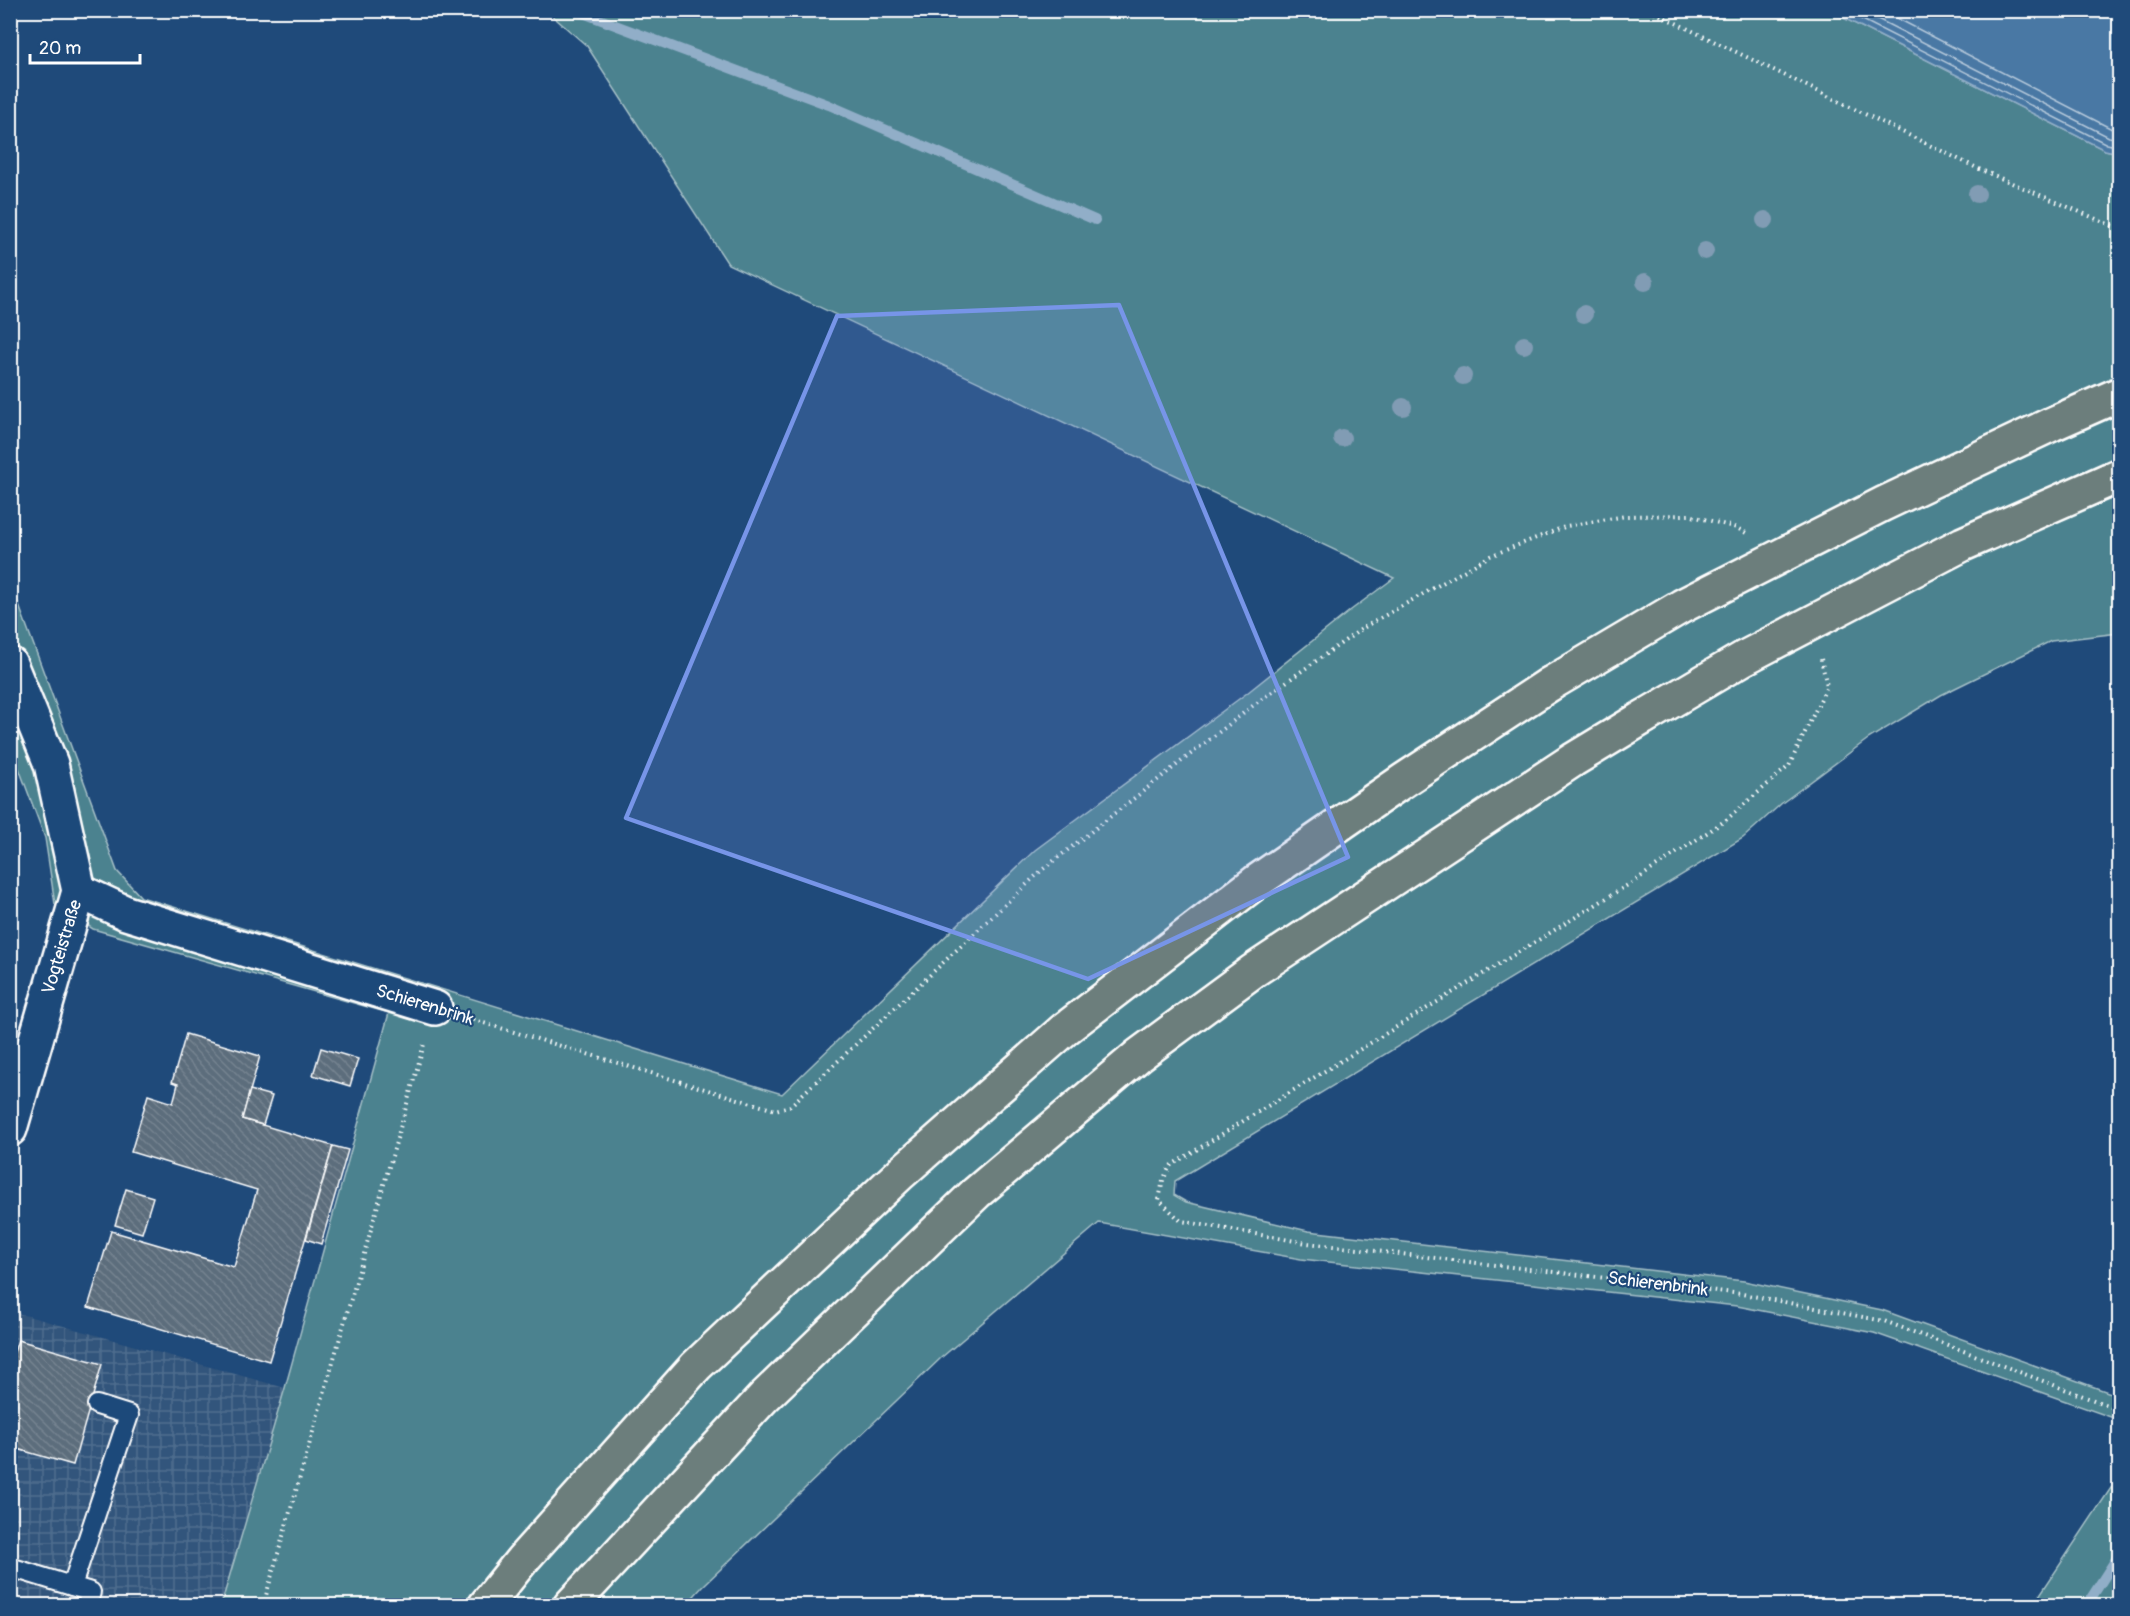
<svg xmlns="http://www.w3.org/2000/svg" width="2130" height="1616" viewBox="0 0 2130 1616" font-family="Pangolin,sans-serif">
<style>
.industrial{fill:url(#industrial-grid)}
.green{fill:#4c828f;stroke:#a6c0c7;stroke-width:1.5}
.water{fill:#4878a4;stroke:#91aec8;stroke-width:1.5}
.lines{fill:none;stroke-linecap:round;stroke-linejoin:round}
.shore{stroke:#b6c9db;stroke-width:1.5}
.stream{stroke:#91aec8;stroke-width:10}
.building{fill:url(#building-back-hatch);stroke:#fff;stroke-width:1.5}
.service-casing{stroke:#fff;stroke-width:22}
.minor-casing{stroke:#fff;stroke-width:38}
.motorway-casing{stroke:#fff;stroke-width:38}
.path{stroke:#fff;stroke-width:4;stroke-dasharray:1.5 4.5;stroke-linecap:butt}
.service{stroke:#1f4a7a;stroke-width:18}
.minor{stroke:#1f4a7a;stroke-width:33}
.motorway{stroke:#6c7e7c;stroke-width:33}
.motorway-bridge-casing{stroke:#fff;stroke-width:38;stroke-linecap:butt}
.motorway-bridge{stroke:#6c7e7c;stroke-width:33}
.tree{fill:#819cb4}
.marked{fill:#7795e8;fill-opacity:0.2;stroke:#7795e8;stroke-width:4.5;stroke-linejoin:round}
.labels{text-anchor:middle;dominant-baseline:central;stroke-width:4.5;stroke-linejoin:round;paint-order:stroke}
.street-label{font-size:18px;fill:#fff;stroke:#1f4a7a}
</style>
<defs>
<pattern id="industrial-grid" width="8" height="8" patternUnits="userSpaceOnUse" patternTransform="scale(1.5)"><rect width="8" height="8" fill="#31547b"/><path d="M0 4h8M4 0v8" fill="none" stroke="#506e8f"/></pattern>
<pattern id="building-back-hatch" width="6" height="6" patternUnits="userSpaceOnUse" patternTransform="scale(1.5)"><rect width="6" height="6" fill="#5c6d7c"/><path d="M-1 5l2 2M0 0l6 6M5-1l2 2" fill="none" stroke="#748390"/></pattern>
</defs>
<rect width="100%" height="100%" fill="#1f4a7a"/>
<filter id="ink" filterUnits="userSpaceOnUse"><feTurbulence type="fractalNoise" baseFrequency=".0167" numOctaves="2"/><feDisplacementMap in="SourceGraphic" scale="12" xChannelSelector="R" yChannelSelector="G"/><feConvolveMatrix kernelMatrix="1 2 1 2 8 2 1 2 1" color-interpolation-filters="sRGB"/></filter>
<g filter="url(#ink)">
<polygon class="industrial" points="10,1311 285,1388 221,1605 11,1605"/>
<g class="green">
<polygon points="537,11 1830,11 2105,150 2119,153 2119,633 2051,641 1941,695 1868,739 1782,803 1743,838 1175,1181 1174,1195 1186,1202 1308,1231 1744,1281 1882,1310 2119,1396 2119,1420 1874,1333 1737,1306 1301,1259 1099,1223 942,1357 703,1586 686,1605 221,1605 285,1388 389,1013 93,929 55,904 45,838 11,747 10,581 117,871 141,897 782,1094 1035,850 1247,693 1351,610 1394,578 728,264 587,46 549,13"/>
<polygon points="2119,1476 2120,1598 2115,1605 2033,1605"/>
</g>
<polygon class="water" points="1830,11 2119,11 2119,153 2105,150"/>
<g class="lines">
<g class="shore">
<polyline points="1843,10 2107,144 2120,147"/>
<polyline points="1860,10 2109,137 2120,139"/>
<polyline points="1881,10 2112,129 2120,130"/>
</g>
<g class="stream">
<polyline points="575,10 829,105 1095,220"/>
<polyline points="2086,1606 2120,1553"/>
</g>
</g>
<g class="building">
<polygon points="186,1034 260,1056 242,1119 333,1146 269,1361 88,1307 111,1231 234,1267 257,1190 131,1152 148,1095 173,1103 178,1084 172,1082"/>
<polygon points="321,1048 358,1059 350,1086 313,1075"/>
<polygon points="250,1090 272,1096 263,1125 242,1119"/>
<polygon points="333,1146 348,1150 321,1244 306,1239"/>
<polygon points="126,1189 153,1197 142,1233 115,1225"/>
<polygon points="18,1340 102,1364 73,1465 10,1447 10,1365"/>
</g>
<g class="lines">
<defs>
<g id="service">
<polyline points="10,1567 91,1592 87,1606"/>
<polyline points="72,1586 129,1415 97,1405"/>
</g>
<g id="minor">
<polyline points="10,664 51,764 79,891 10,1129"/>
<polyline points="79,891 126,913 435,1008"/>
</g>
<g id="motorway">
<polyline points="485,1606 522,1560 696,1366 901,1173 1065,1029 1256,882 1404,780 1550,684"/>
<polyline points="570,1606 764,1397 976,1193 1139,1055 1253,971 1573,760 1644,717"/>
</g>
</defs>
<use href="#service" class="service-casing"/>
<use href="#minor" class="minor-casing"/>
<use href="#motorway" class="motorway-casing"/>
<g class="path">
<polyline points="1649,10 1979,169 2120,229"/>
<polyline points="1821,659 1827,686 1789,766 1726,820 1636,880 1170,1166 1163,1180 1159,1200 1181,1221 1307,1243 1742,1294 1884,1321 2120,1410"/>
<polyline points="467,1018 775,1110 790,1106 1042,870 1259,701 1363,628 1490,556 1567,526 1626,516 1689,515 1737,528 1748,534"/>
<polyline points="263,1606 425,1041"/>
</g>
<use href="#service" class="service"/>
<use href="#minor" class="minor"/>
<use href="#motorway" class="motorway"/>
<defs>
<g id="motorway-bridge">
<polyline points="1550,684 1682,606 1883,504 2052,424 2120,394"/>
<polyline points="1644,717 1744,658 1963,544 2120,475"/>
</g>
</defs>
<use href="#motorway-bridge" class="motorway-bridge-casing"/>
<use href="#motorway-bridge" class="motorway-bridge"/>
</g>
<g class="tree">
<circle cx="1977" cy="194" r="9"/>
<circle cx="1765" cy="220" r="9"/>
<circle cx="1705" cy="251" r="9"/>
<circle cx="1645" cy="282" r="9"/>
<circle cx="1584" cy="314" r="9"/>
<circle cx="1524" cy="345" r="9"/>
<circle cx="1463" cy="376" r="9"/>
<circle cx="1403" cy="407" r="9"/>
<circle cx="1342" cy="438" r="9"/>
</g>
</g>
<path class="marked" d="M1119,305l229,552 -260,122 -462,-161 211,-502z"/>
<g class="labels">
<g class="street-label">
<text transform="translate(62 947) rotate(-73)">Vogteistraße</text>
<text transform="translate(425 1005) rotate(17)">Schierenbrink</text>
<text transform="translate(1658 1284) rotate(7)">Schierenbrink</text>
</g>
</g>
<rect width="2130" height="1616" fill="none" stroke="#1f4a7a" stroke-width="36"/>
<rect x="18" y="18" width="2094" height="1580" fill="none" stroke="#fff" stroke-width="2" filter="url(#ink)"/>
<path d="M30 54v9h110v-9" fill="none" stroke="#ffffff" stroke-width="3"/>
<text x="39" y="54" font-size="18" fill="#ffffff" stroke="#1f4a7a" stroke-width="4.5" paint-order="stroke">20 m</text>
</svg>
